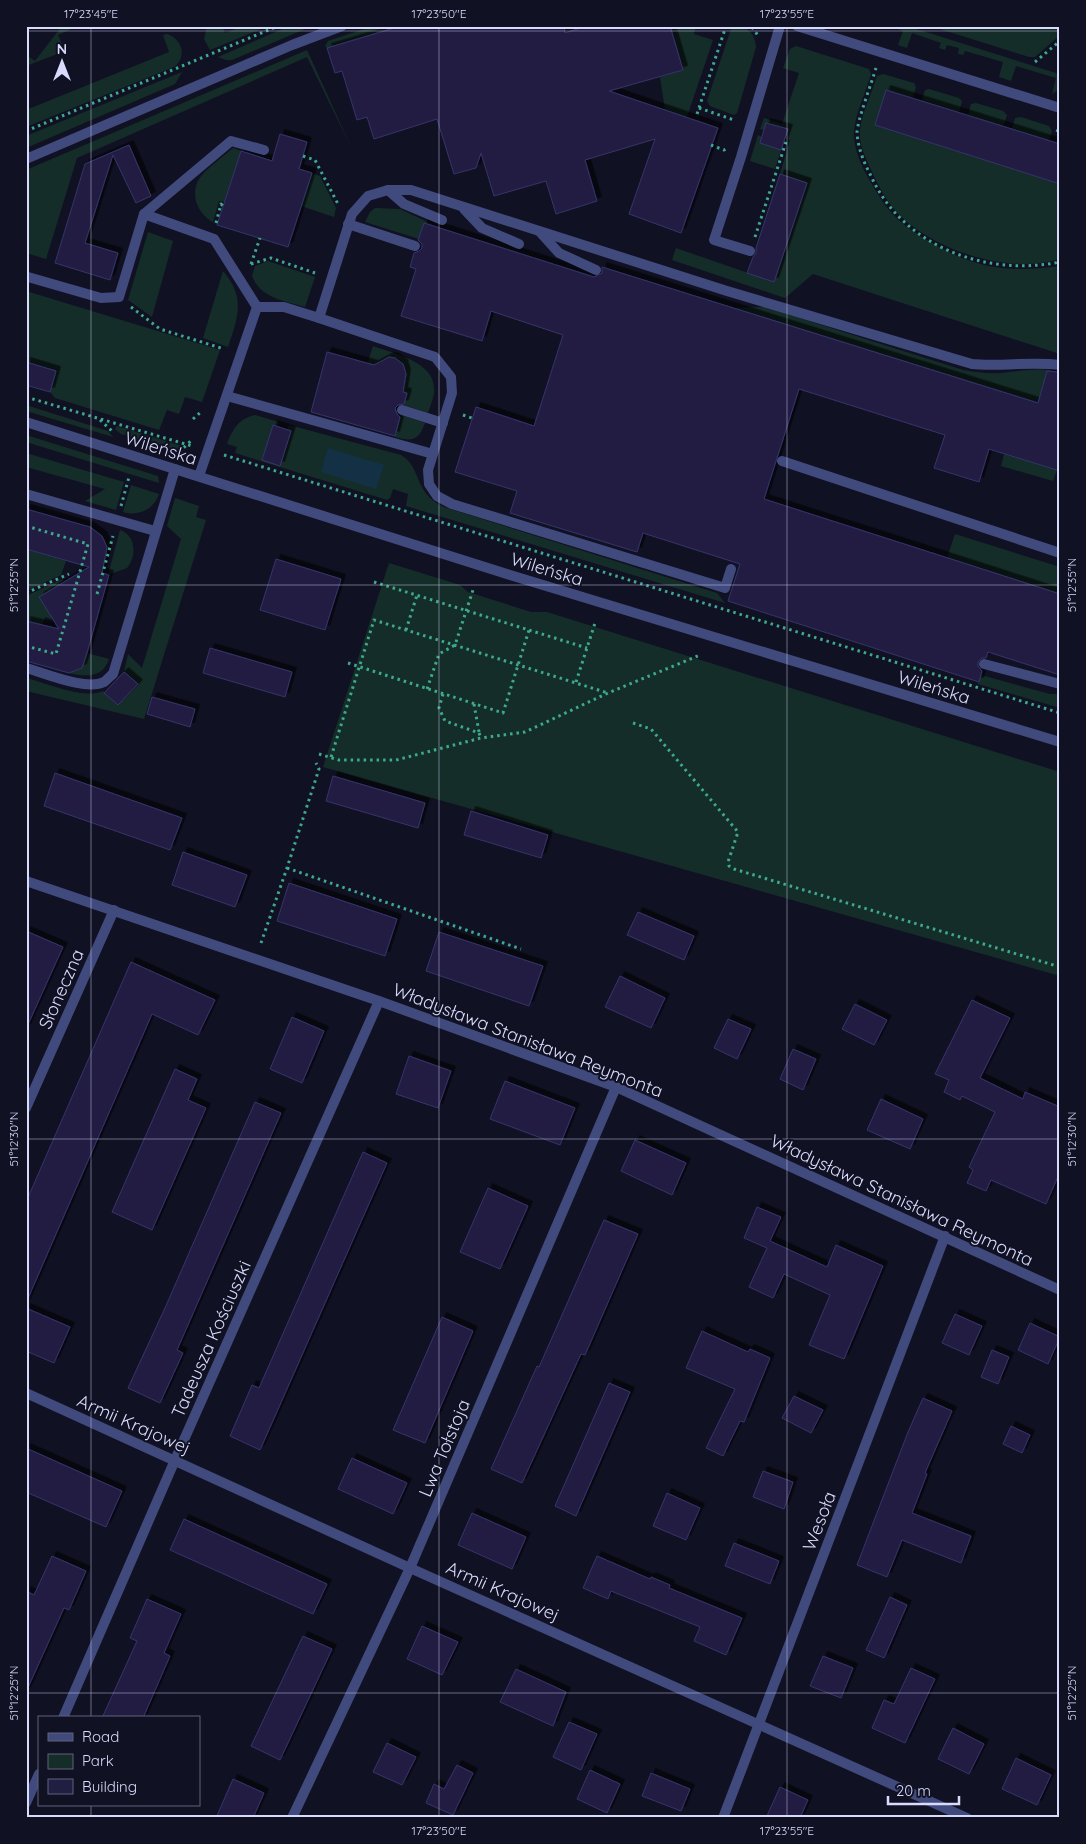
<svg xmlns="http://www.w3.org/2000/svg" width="1086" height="1844" viewBox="0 0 1086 1844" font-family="Quicksand,sans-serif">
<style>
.green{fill:#152d28}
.water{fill:#143045}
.building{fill:#201f42;stroke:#35346c;filter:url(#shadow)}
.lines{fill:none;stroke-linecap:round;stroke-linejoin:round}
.path{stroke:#3daa8f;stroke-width:3;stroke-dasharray:2.5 4;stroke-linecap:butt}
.service{stroke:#414a7d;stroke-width:10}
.minor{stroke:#414a7d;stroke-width:10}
.tertiary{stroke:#414a7d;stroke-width:10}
.ticks{fill:none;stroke:#d8dbfb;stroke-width:1;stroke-opacity:0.45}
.labels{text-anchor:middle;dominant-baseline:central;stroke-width:4;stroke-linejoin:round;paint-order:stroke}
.street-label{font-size:18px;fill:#d8dbfb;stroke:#111124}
.neatline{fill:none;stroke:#d8dbfb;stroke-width:2}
.ticks-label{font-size:12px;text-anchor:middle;fill:#d8dbfb}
</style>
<defs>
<filter id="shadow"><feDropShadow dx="4.5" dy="-4.5" stdDeviation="0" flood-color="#0009"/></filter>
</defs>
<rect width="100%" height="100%" fill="#111124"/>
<g class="green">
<polygon points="62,26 78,26 58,35 65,51 26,66 26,55 35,61"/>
<polygon points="207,26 222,26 225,33 243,26 268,26 210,50 204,39"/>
<polygon points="289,26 312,26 232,60 226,60 218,57"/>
<polygon points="373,26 401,26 327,48 325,46 328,41"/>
<polygon points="670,26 696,26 694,34 713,40 687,117 665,110 660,77 683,70"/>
<path d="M732,26c16,0 22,6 24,21l-19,66 -3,2 -24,-9 -3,-5z"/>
<polygon points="889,26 907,26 1056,73 1060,76 1060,89 1052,94 1056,78 1016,66 1011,81 999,77 1003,62 965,51 963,55 958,54 959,48 947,45 945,50 939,48 941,43 912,33 907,48 898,45 903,31"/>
<polygon points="930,26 1058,26 1059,36 1035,57 1029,57"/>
<path d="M167,34c16,5 20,24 7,33l-148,60v-17l143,-58 -6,-17z"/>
<path d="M796,46l73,23 2,5c-5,18 -18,45 -17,63 1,17 10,34 19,49 16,29 31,41 59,57 44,26 78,30 128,23v88l-247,-80 -28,24 -113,-38 4,-12 98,34 33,-99 -27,-9 10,-34 -5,-2 3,-9 -21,-6 -3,7 -4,-1 4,-11 18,6 17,-51 -16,-5 7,-19z"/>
<polygon points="307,50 352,149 307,57 77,158 46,259 26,253 26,170"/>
<polygon points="182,72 175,84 26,148 26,136"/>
<path d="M883,74l31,9 2,4 -3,11 -27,-8 -11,35 185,59v75c-49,15 -117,-6 -154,-38 -15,-12 -25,-30 -33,-47 -5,-11 -12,-24 -13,-36 -2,-17 12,-45 17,-62z"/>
<polygon points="929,89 959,98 962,101 959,113 922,101 925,90"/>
<polygon points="976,103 1003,111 1007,115 1003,127 968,115 971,104"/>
<polygon points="1021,117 1049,126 1052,131 1049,141 1012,129 1015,118"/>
<polygon points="758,135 762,137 760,143 781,150 775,169 750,161"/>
<path d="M233,148l8,3 -17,51 -5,-1 -6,21c-17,-9 -25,-32 -10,-48 8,-9 20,-17 30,-26z"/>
<polygon points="312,173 320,176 336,208 334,217 301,206"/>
<polygon points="375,208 400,209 440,228 424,223 419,239 365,222 370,212"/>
<polygon points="148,232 173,241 152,317 128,300"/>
<path d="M268,261l47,16 -10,30c-20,-6 -45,-9 -53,-31l3,-10z"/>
<path d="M223,271c23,27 15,46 5,76l-25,-9z"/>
<polygon points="26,291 220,350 202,402 185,397 179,414 167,410 159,430 55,398 50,392 56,371 26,362"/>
<path d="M763,307l27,8 173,55c12,2 25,4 38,3 20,-2 39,-6 59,-1h-13l-9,31 -307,-95z"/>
<path d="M373,346c21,8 65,16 61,47 -1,7 -4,13 -6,20l-24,-8 3,-12 -3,-1 -4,-6c12,-14 2,-35 -16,-27 -7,2 -13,10 -20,15z"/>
<polygon points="26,405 108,431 113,437 26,411"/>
<path d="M255,415l24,7 -2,5 -4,-1 -11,34 18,5 11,-33 -4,-2 2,-5 112,30c21,12 12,38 43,52l273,86 8,10 -319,-97 2,-12 -15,-5 -3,9 -3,2 -152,-47 2,-6 -10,-3c6,-15 11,-25 28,-29z"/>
<path d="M401,415l24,8c-6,17 -13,19 -30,14z"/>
<polygon points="117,426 182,446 175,450 121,434 115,429"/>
<polygon points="26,435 158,476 159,483 26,442"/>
<polygon points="26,453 124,482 116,510 85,501 105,489 26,467"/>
<polygon points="1004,454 1057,470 1053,481 1001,466"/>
<path d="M131,485l28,9c-5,15 -20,23 -36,18z"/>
<path d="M175,498l24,8 -3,11 10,3 -62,199 -118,-28v-13c21,5 58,22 77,13l15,14 20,-20 -14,-13 4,-18 14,14 39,-129 -14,-13z"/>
<path d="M120,530c16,6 17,25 7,38l-19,7z"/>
<polygon points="955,534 1060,567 1060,594 947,558"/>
<polygon points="26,549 66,561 61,575 26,591"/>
<polygon points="389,563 460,585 468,592 531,612 547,612 1060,772 1060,976 323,767"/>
<polygon points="63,579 52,619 45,617 42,625 26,621 26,596"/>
<path d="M87,653l22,6c-6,19 -23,18 -40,14l11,-4z"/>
<polygon points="981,675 1050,694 1060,694 1060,708 978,684"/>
</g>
<polygon class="water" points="328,448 384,465 376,489 321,472"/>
<g class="building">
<polygon points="401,26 564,26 565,33 587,26 670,26 683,70 609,91 718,128 681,233 629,214 655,139 585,160 597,201 556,214 546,181 494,196 481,153 476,168 454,174 437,119 374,139 367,117 357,120 342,71 335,73 327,48"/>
<polygon points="886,90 1060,144 1060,184 875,125"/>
<polygon points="766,123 788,129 781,150 760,143"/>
<polygon points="280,134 307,142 299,169 312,173 288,247 217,225 241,151 272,161"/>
<polygon points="129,145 151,196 136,203 113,155 85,243 118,253 110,280 55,263 85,164"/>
<polygon points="780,174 807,183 774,282 747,273 753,257 756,253 756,248"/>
<polygon points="424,223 594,277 602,273 602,267 1038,403 1047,371 1060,372 1060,471 989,449 979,482 934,468 945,435 799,389 764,499 1060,594 1060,675 988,652 986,658 982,658 978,662 978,666 982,671 979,682 728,601 740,564 643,533 637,552 510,513 517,491 455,472 476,407 534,426 563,335 491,311 482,341 401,316 416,269 410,267 414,253 419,251 422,248 422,244 418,240"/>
<polygon points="327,352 374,365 389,357 395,358 403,364 406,374 403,392 407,393 404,404 398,405 395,408 397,414 400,417 395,436 311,412"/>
<polygon points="26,362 56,371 50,392 26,385"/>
<polygon points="273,425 291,431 280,466 262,460"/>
<polygon points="26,509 90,527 102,536 107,547 102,573 109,575 87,653 82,668 69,673 26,661 26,621 59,629 39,597 89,567 26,549"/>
<polygon points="276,559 341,579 325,630 260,610"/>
<polygon points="210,648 292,672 285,697 203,673"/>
<polygon points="124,672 138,684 118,705 104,693"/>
<polygon points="152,697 195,709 190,727 147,714"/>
<polygon points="55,773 182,818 170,850 44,806"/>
<polygon points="333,776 425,803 418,828 326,801"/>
<polygon points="471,811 548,835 541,858 464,835"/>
<polygon points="183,852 247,875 235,907 172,885"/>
<polygon points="289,883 397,919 385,956 277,921"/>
<polygon points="638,912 694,936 684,960 627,935"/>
<polygon points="26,931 63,947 26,1029"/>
<polygon points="439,932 543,966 529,1006 426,971"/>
<polygon points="131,962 215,1000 198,1035 152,1014 26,1303 26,1202"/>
<polygon points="620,976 665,998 651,1028 605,1007"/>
<polygon points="972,1000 1010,1018 980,1078 1023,1099 1025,1092 1060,1107 1060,1172 1046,1204 991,1180 986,1191 967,1183 973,1170 969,1167 995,1112 962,1096 960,1100 944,1092 949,1080 935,1074"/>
<polygon points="855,1004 887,1020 874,1045 842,1029"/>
<polygon points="292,1017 324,1031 302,1083 270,1069"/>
<polygon points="728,1019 751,1029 737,1059 714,1048"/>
<polygon points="793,1049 816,1059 803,1090 780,1079"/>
<polygon points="409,1056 451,1071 438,1108 396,1094"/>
<polygon points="175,1069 197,1079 188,1100 206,1108 152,1230 112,1212"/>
<polygon points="505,1081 575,1108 560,1145 490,1119"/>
<polygon points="881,1099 923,1119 910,1149 867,1130"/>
<polygon points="255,1102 281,1113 177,1350 183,1353 160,1403 128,1388 165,1308"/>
<polygon points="635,1140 686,1163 672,1195 621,1171"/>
<polygon points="363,1152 387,1163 260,1450 230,1436 252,1385 259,1388"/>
<polygon points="488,1188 528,1206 500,1269 460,1252"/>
<polygon points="757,1207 781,1217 770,1241 827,1267 836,1245 883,1266 844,1359 809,1345 830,1295 784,1274 773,1298 749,1287 767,1248 744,1238"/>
<polygon points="604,1220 638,1234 585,1355 581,1354 522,1483 491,1469 537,1366 539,1367"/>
<polygon points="26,1308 70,1327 54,1363 26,1351"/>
<polygon points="955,1314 982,1326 969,1355 942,1343"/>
<polygon points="442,1317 473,1331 425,1443 393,1430"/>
<polygon points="1030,1323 1060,1337 1048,1364 1018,1350"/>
<polygon points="702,1331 748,1352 750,1349 770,1358 744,1422 740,1421 723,1456 706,1448 735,1389 686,1368"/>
<polygon points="992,1350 1009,1357 998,1384 981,1377"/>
<polygon points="609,1383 630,1392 576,1516 555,1506"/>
<polygon points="794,1396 823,1410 811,1433 782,1418"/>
<polygon points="923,1398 952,1411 925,1473 927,1474 912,1513 971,1536 961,1563 902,1540 887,1577 857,1565 908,1432"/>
<polygon points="1011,1426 1030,1435 1022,1453 1003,1444"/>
<polygon points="26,1448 122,1491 106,1527 26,1492"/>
<polygon points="352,1458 407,1483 393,1514 338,1489"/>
<polygon points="763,1471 793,1482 784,1509 753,1497"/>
<polygon points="667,1493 700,1508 686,1540 653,1526"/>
<polygon points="472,1513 526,1537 512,1569 458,1545"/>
<polygon points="184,1519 327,1584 313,1614 170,1550"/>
<polygon points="734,1543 779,1561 770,1584 725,1566"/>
<polygon points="52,1556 86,1571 69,1610 64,1608 26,1692 26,1591 34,1595"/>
<polygon points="597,1556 650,1579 651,1577 670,1585 669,1588 742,1618 726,1655 694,1641 700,1627 611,1591 608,1599 583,1588"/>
<polygon points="890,1597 907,1605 884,1658 866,1650"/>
<polygon points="147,1599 181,1614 164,1653 170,1656 143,1718 102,1718 137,1641 130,1638"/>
<polygon points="422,1626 458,1642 442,1675 407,1659"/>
<polygon points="303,1636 332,1649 280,1760 251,1746"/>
<polygon points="823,1656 853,1668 841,1698 810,1686"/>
<polygon points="911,1668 935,1679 905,1743 872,1728 884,1700 894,1704"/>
<polygon points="516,1669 566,1692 553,1726 500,1702"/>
<polygon points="569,1722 597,1734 581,1770 553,1757"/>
<polygon points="953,1728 984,1744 969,1774 938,1759"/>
<polygon points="387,1743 416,1757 402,1785 373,1772"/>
<polygon points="1016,1758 1051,1775 1037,1805 1002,1789"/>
<polygon points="457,1765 473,1773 453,1815 426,1803 434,1784 444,1789"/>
<polygon points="590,1770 620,1784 607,1813 577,1799"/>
<polygon points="651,1773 690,1789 681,1811 642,1796"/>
<polygon points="233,1779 264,1793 253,1818 216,1818"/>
<polygon points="780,1787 808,1800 800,1818 766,1818"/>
</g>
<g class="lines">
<g class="path">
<polyline points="752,27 759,37"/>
<polyline points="1035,62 1060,41"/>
<path d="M876,68c-4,14 -19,53 -19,65 1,15 7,30 14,43 32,71 116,101 189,86"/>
<polyline points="699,108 734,120"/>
<polyline points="697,114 726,26"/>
<polyline points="26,131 278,26"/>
<polyline points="1057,132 1060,123"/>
<polyline points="711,145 724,150 726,149"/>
<polyline points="303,156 315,160 338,204"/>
<polyline points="216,223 221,204 223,206"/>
<polyline points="755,237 786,142"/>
<polyline points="251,264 271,258 315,273"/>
<polyline points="251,264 260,238"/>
<polyline points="131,307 160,329 224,349"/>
<polyline points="26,397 192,446"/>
<polyline points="463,415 472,418"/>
<polyline points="193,419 202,411"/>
<polyline points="100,420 112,431"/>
<polyline points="179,452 193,439"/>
<polyline points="224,455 1060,713"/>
<polyline points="121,506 129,477"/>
<polyline points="26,526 88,544 56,654 26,646"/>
<polyline points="374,582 587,648"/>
<polyline points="26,593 69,574"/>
<polyline points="97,594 113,536"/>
<polyline points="406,630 417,595"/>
<polyline points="348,663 503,713 529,630"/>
<polyline points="576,682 595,623"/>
<polyline points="427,689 439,654 455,645 473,590"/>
<polyline points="443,694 439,708 445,721 479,733 481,738"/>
<polyline points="474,704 479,732"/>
<polyline points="633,723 651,729 738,832 728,862 729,866 734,869 1060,967"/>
<polyline points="319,754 339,760 396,760 481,738 525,732 608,693 700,655"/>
<polyline points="331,757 374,620 608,693"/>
<polyline points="287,868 521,949"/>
<polyline points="261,943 287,868 319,769 316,763"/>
</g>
<g class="service">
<polyline points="388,190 404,204 442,220"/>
<polyline points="464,209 482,228 519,244"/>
<polyline points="144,214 231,141 264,150"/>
<polyline points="348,224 415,246"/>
<polyline points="540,232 559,253 596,270"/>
<polyline points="750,251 714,240 741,157 780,26"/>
<polyline points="28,277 101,298 119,297 144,214 214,239 257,307 199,476"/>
<path d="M257,307h27l35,11 33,-104 16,-18 20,-6h23l316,101 245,73c29,3 58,-3 88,1"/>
<polyline points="319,318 435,357 451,377 452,393 428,470 429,484 437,496 452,504 725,588 731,569"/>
<polyline points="227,396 433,454"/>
<polyline points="402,410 443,423"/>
<polyline points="782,461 1060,553"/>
<polyline points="26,494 155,531"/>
<polyline points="984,664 1060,684"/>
<path d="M26,668c19,5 60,23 78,14 3,-2 6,-6 9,-8l62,-205"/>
<polyline points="26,1108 114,910"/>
</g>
<g class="minor">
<polyline points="797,26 1060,108"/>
<polyline points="26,159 292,45 342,26"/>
<polyline points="26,881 379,1001 616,1087 1060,1290"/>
<polyline points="26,1393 410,1568 967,1818"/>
<polyline points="63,1718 175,1460 379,1001"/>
<polyline points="26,1803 39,1774"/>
<polyline points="292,1818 410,1568 616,1087"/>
<polyline points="723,1818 945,1236"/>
</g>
<polyline class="tertiary" points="26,422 510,575 1060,742"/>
</g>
<path class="ticks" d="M91,26v1692M439,26v1792M787,26v1792M26,31h1034M26,585h1034M26,1139h1034M26,1693h1034M91,1805v13"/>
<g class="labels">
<g class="street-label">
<text transform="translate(161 448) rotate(17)">Wileńska</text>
<text transform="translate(547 569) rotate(17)">Wileńska</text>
<text transform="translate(934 687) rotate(17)">Wileńska</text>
<text transform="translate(61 989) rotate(-66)">Słoneczna</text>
<text transform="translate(528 1040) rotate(21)">Władysława Stanisława Reymonta</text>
<text transform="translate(902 1200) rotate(25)">Władysława Stanisława Reymonta</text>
<text transform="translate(211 1339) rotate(-66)">Tadeusza Kościuszki</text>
<text transform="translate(134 1424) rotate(24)">Armii Krajowej</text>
<text transform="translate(444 1448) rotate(-67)">Lwa Tołstoja</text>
<text transform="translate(819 1521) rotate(-69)">Wesoła</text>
<text transform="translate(503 1591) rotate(24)">Armii Krajowej</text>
</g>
</g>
<rect width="1086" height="1844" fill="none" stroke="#111124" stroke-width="55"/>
<rect x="38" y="1716" width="162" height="90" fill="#111124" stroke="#61627a"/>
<rect x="48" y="1733" width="25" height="8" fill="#414a7d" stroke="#61627a"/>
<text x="82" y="1742" font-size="15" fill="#d8dbfb">Road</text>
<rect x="48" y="1754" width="25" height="15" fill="#152d28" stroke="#61627a"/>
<text x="82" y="1766" font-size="15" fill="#d8dbfb">Park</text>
<rect x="48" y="1779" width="25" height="15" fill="#201f42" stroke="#61627a"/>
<text x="82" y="1792" font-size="15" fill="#d8dbfb">Building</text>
<g transform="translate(62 62)" stroke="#111124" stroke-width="4" paint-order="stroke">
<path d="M0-4L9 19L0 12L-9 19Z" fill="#d8dbfb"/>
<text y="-8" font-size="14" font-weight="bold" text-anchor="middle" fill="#d8dbfb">N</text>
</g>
<path d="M888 1796v8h71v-8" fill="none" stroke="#d8dbfb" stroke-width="2.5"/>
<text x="896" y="1796" font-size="15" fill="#d8dbfb" stroke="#111124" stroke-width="4" paint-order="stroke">20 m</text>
<rect x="28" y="28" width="1030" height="1788" class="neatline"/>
<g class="ticks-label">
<text x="91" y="18">17°23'45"E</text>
<text x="439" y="18">17°23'50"E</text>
<text x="787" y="18">17°23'55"E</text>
<text transform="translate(14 585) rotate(-90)" y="4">51°12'35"N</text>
<text transform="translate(1072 585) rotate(-90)" y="4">51°12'35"N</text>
<text transform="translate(14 1139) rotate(-90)" y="4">51°12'30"N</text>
<text transform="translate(1072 1139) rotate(-90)" y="4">51°12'30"N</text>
<text transform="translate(14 1693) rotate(-90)" y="4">51°12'25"N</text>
<text transform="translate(1072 1693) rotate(-90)" y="4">51°12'25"N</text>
<text x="439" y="1835">17°23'50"E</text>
<text x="787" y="1835">17°23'55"E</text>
</g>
</svg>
